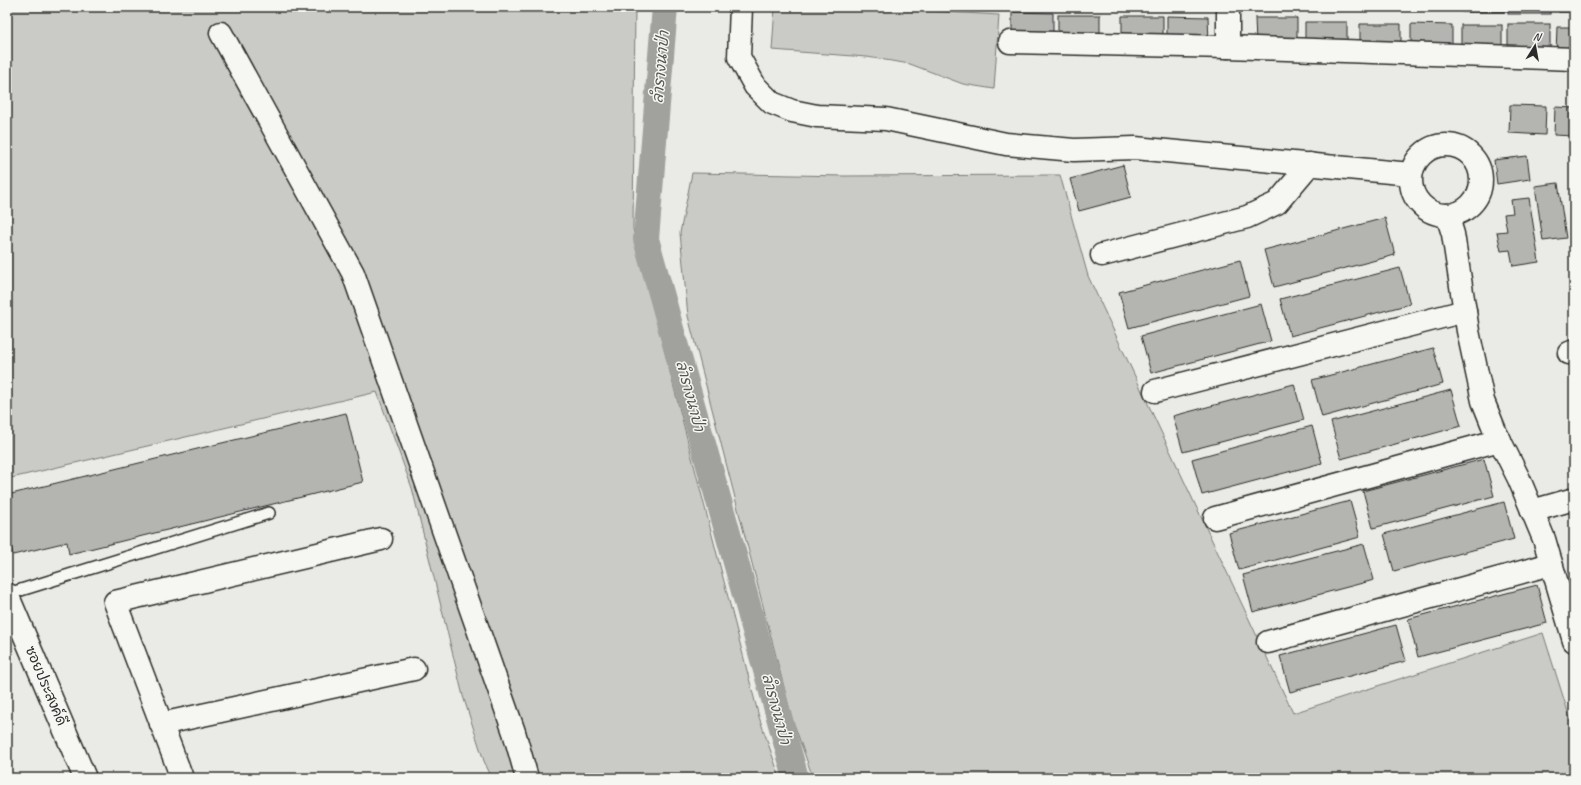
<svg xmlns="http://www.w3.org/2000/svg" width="1581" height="785" viewBox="0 0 1581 785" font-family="Caveat,'Playpen Sans Thai',sans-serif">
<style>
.green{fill:#cacac7;stroke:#7a7a79}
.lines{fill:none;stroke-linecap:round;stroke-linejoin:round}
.canal{stroke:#a1a19e;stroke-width:26}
.building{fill:#b4b4b1;stroke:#2b2b2b}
.lane-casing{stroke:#2b2b2b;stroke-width:14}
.street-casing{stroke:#2b2b2b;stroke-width:25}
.lane{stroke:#f6f6f2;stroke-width:11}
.street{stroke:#f6f6f2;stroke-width:22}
.labels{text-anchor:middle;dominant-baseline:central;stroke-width:3;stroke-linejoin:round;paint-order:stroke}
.street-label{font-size:14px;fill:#2b2b2b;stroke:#f6f6f2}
.water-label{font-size:15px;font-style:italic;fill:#545453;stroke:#f6f6f2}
</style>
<rect width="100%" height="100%" fill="#eaeae6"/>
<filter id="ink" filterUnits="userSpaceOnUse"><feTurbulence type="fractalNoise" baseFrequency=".025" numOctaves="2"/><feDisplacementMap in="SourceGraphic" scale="8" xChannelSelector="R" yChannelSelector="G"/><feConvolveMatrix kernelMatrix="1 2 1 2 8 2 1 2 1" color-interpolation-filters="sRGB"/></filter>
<g filter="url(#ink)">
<g class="green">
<polygon points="7,7 635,7 633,229 759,717 780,778 492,778 484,761 463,696 412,488 377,392 7,479"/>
<polygon points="775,7 910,7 911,10 999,15 994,89 963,84 910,64 867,57 772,50"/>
<polygon points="692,173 844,176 1060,175 1088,276 1293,713 1543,633 1574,731 1574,778 813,778 792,718 688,316 680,233"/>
</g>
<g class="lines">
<polyline class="canal" points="665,7 646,239 796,778"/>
</g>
<g class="building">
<rect x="1306" y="7" width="42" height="1"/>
<rect x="1359" y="7" width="41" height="2"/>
<rect x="1408" y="7" width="42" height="3"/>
<rect x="1462" y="7" width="42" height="5"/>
<rect x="1508" y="7" width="42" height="7"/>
<rect x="1559" y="7" width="15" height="5"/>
<polygon points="1012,12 1053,13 1053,38 1012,38"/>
<rect x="1058" y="15" width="42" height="26"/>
<polygon points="1122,16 1163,16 1163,42 1122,41"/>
<polygon points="1167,16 1208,17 1209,42 1167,42"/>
<polygon points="1255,18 1297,18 1297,43 1256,44"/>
<polygon points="1305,22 1347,22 1347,48 1305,47"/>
<polygon points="1360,24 1401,24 1401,50 1360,49"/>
<polygon points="1411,24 1452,25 1452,50 1411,50"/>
<rect x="1508" y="24" width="42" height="26"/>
<rect x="1461" y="25" width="41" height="26"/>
<polygon points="1557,27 1574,27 1574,53 1556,53"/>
<polygon points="1510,105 1546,106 1545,135 1509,133"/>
<polygon points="1555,107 1574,108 1574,136 1554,135"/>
<polygon points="1527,156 1530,179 1497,184 1494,160"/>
<polygon points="1123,165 1131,197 1079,211 1070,179"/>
<polygon points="1558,183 1566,238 1543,241 1535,186"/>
<polygon points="1529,198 1539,262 1513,266 1510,250 1501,251 1497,232 1507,231 1504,214 1513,213 1511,200"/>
<polygon points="1385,218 1395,255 1274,287 1264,250"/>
<polygon points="1240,260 1249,296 1129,328 1119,292"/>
<polygon points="1400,268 1410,304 1290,336 1280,299"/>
<polygon points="1261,304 1271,341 1151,373 1141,336"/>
<polygon points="1433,348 1443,384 1322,417 1312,380"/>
<polygon points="1294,384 1304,420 1183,452 1173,416"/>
<polygon points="1451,390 1461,426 1341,459 1331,422"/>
<polygon points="346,413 363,482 69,554 67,542 13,555 7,529 7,495"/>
<polygon points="1312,426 1322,463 1202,495 1192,459"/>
<polygon points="1484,459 1494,496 1373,528 1363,491"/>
<polygon points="1350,501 1360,537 1239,570 1229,533"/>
<polygon points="1504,502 1514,539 1394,571 1384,534"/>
<polygon points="1364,544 1374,580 1253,612 1243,575"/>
<polygon points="1537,585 1547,623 1418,657 1408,619"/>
<polygon points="1396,625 1406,661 1290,692 1280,656"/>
</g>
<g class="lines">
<defs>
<polyline id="lane" points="8,594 269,513"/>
<g id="street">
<polyline points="741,7 739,57 755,86 772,103 792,111 817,116 886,119 1006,144 1074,150 1135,148 1411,174"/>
<polyline points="221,33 353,273 514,732 527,778"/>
<polyline points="1010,42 1228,47 1574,59"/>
<polyline points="1228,47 1228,7"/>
<circle cx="1446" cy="180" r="35"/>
<polyline points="1447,215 1453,234 1468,331 1483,401 1495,431 1519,479 1544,539 1574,641"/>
<polyline points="1102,255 1247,217 1277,203 1310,164"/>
<polyline points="1569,353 1574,351"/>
<polyline points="1155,391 1465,311"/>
<polyline points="1532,511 1574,499"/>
<polyline points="1215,518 1500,440"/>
<polyline points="7,594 85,778"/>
<polyline points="1268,642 1551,564"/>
<polyline points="161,724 414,669"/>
<polyline points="182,778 115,602 381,539"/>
</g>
</defs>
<use href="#lane" class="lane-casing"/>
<use href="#street" class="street-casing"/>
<use href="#lane" class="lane"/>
<use href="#street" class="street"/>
</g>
</g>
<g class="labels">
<g class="street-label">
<text transform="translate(46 686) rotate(67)">ซอยประสงค์ดี</text>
</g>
<g class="water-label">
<text transform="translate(661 67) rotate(-85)">ลำรางนาป่า</text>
<text transform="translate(690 396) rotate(75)">ลำรางนาป่า</text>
<text transform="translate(776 709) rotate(75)">ลำรางนาป่า</text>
</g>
</g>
<rect width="1581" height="785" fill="none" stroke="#f6f6f2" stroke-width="24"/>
<rect x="12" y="12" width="1557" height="761" fill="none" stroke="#2b2b2b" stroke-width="1.5" filter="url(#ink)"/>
<g transform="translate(1535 46) rotate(11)" stroke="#f6f6f2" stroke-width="3" paint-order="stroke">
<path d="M0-3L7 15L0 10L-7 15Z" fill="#2b2b2b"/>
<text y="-6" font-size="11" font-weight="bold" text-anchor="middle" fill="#2b2b2b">N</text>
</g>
</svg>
